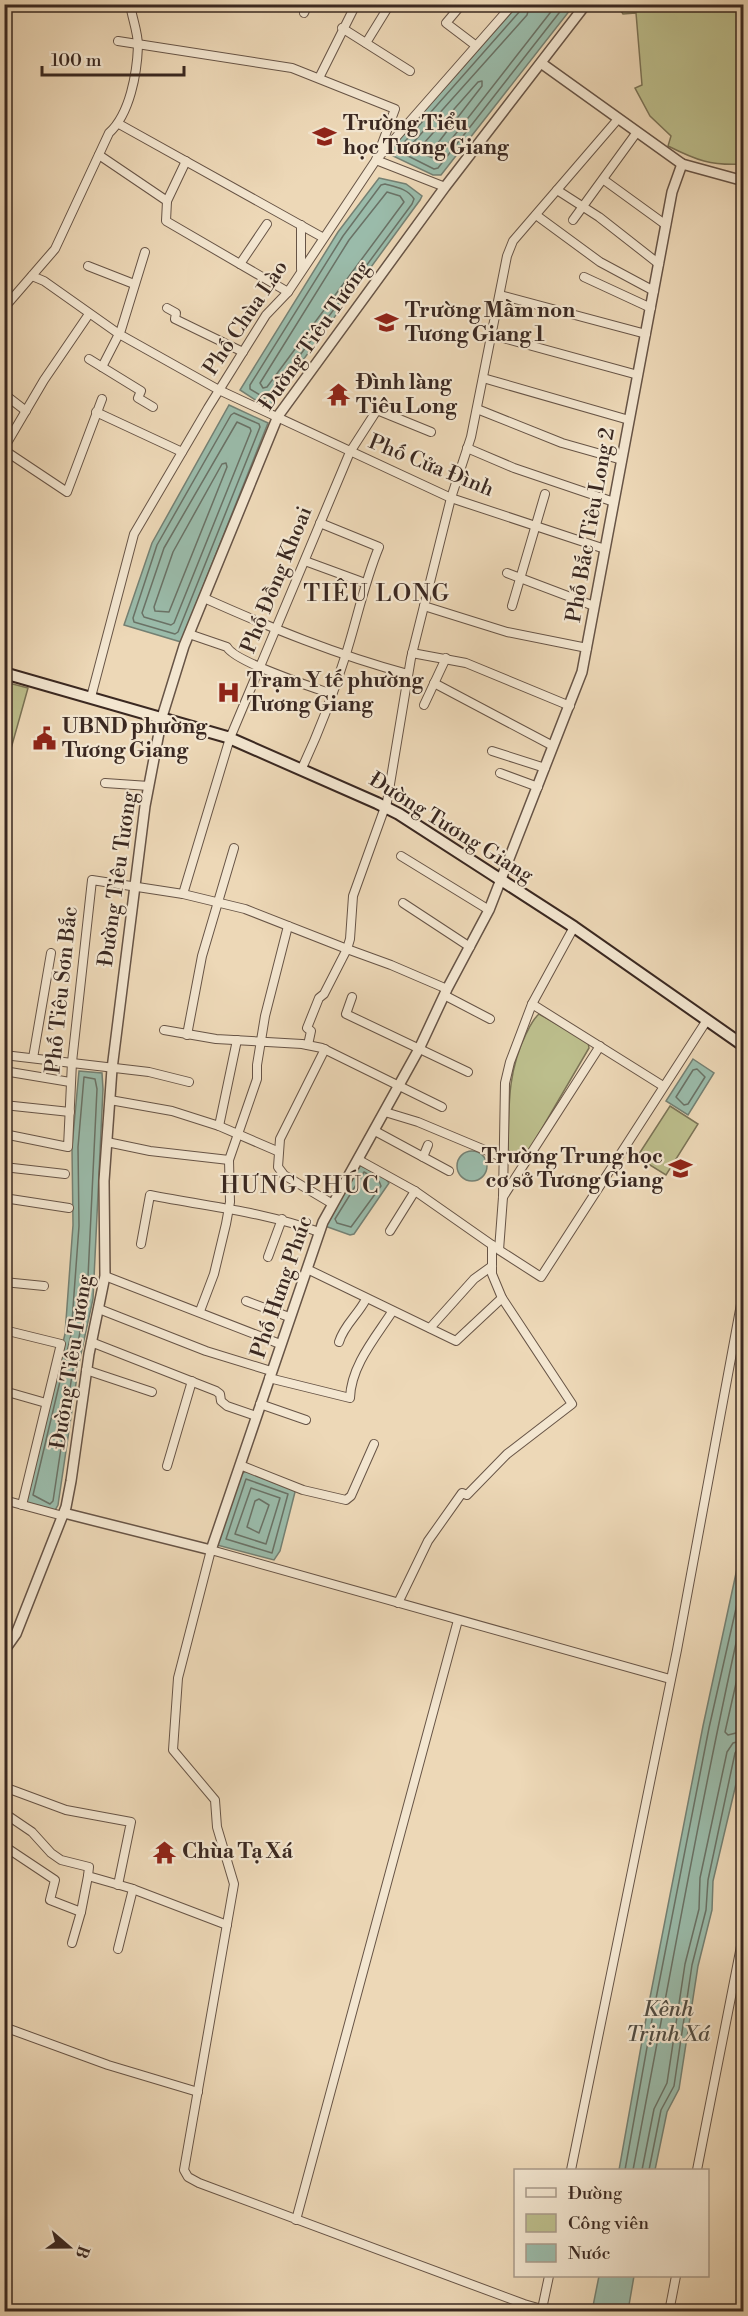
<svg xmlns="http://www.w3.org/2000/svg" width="748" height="2316" viewBox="0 0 748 2316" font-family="'Libre Bodoni',serif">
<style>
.green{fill:#bcbe8c;stroke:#7b7356;stroke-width:1.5}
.water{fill:#9abbaa;stroke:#748073;stroke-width:1.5}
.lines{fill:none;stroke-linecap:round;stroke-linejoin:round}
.shore{stroke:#6a7266;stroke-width:1.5}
.minor-casing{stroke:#675446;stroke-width:10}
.tertiary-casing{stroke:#675446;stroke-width:12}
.secondary-casing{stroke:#3a2821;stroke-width:14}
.minor{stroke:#f3e6d0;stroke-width:8}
.tertiary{stroke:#f3e6d0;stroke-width:9}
.secondary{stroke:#f3e6d0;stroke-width:10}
.labels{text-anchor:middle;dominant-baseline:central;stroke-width:4.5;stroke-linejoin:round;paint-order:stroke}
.poi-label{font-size:21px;font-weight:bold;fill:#3a2821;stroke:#f3e6d0;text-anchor:start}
.street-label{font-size:21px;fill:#3a2821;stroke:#f3e6d0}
.water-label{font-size:22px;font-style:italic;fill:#524d43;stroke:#f3e6d0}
.quarter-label{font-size:24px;letter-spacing:1.5px;fill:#3a2821;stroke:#f3e6d0}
</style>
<rect width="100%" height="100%" fill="#edd8b7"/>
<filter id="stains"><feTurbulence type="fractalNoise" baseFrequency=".00333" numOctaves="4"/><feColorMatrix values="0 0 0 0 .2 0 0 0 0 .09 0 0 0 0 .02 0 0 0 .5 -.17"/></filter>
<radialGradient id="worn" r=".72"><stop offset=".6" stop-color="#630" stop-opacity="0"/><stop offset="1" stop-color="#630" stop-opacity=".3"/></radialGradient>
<g class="green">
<path d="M617,5h126v159c-32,2 -47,-4 -75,-18l3,-10 -21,-20 -15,-28 7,-3 -6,-72 -13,1z"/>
<polygon points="5,682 28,688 5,770 4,682"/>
<path d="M539,1014l49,28 1,6 -59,101 -5,4 -11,2 -6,-5c1,-43 -1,-77 18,-116 4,-8 7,-15 13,-20z"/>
<polygon points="670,1106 698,1124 666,1175 637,1157"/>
</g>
<g class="water">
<polygon points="518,5 574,5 441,175 433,175 393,156 390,152 395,144"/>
<polygon points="379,178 406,184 422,196 420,200 268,408 240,390 338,232"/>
<polygon points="229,405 268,423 181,642 124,625 152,543"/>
<polygon points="693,1059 714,1073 688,1115 666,1101"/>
<polygon points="79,1071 102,1073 103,1089 93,1299 79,1363 58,1505 54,1512 25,1502 65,1334 73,1225 72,1147"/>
<circle cx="472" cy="1166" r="15"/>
<polygon points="359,1165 383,1176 389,1183 354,1234 350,1235 325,1226"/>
<polygon points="246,1471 293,1488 295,1492 280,1551 274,1560 217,1545 241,1474"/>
<polygon points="743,1541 743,1735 736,1784 713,1881 712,1910 698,1966 679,2089 667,2112 655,2170 619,2170 647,2013 703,1726"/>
<polygon points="599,2276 634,2276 628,2311 592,2311"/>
</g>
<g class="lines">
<g class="shore">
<polyline points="522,4 520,11 400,147 400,152 434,169 438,168 566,4"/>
<polyline points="530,4 527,15 411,145 412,150 436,159 557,4"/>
<polygon points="482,81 482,86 434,148 426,146 425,142 478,82"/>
<path d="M385,184c11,3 23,5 29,15l-2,5 -143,193 -4,1 -15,-9v-4l93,-149 38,-51z"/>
<polygon points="387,192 400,196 404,202 267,387 263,388 260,383 349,240"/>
<polygon points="234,413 259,424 260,427 178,632 175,634 134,622 133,618 157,545 231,415"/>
<polygon points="237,422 250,428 251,431 174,623 171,625 144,617 142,613 164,548"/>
<polygon points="226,463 227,467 169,612 155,611 154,607 173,552 222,464"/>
<polygon points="697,1069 705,1077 688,1104 684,1105 676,1097 693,1070"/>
<polygon points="84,1077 95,1079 97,1089 87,1298 74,1362 53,1501 50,1504 33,1495 71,1335 79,1226 78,1147"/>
<polygon points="364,1172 379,1181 381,1186 351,1227 337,1223 335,1219"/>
<polygon points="246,1479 288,1494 272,1553 226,1539"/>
<polygon points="251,1488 280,1498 266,1544 235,1534"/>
<polygon points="259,1499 269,1505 259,1533 247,1527 255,1501"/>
<polyline points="744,1648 725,1732 728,1735 744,1731"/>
<polyline points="625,2170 653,2014 709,1728 744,1573"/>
<path d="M633,2170c36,-187 69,-376 111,-563"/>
<polyline points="642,2170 654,2109 667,2083 685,1964 699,1909 700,1878 727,1752 733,1743 744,1740"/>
<polyline points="649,2170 661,2110 674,2086 692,1965 706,1910 708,1880 735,1753 738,1749 744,1748"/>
</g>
<defs>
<g id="minor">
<polyline points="462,4 446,23 475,45"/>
<polyline points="304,13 308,4"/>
<polyline points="342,28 410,71"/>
<polyline points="118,41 292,68 395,109 376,160 445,187"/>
<polyline points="366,43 390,4"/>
<polyline points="319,78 356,4"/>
<polyline points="119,124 322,237"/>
<polyline points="99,155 167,201 166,221 288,292"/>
<polyline points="604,180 666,225"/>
<polyline points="557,190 599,217 659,264"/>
<polyline points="167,201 186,161"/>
<polyline points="536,215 600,262 654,291"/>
<polyline points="573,220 637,132"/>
<polyline points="240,264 267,224"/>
<polyline points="88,266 134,284"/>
<polyline points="301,269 301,225"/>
<polyline points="32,276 44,281 119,334 219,390 451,498 605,549"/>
<polyline points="584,277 651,308"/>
<polyline points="500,295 646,334"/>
<path d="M4,308l51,-59 54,-116c21,-19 28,-60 29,-87 0,-14 -6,-28 -8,-42"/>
<polyline points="167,308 176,313 175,319 243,352"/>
<polyline points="492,335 638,375"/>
<polyline points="89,359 141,391 138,398 153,407"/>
<polyline points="102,367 121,330 145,252"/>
<polyline points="483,378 629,420"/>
<polyline points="4,394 26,411"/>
<polyline points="477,409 562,443 622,460"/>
<polyline points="96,412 182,452"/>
<polyline points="4,448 44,380 89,314"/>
<polyline points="467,448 514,468 614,502"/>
<polyline points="4,450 67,492 102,399"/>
<polyline points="305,561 365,583"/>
<polyline points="507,573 594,606"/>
<path d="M204,598c67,30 133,57 204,76"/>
<polyline points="424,606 507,632 587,648"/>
<polyline points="512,606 545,494"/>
<path d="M189,634l38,13c8,15 85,40 105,47"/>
<polyline points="412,653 466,663 570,706"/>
<polyline points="434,683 553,746"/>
<polyline points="91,697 134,534 208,408 266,315 288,292 376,160 513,4"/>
<polyline points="424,705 446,658"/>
<polyline points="492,751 545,768"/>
<path d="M302,768c17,-36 31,-73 43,-111 12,-37 19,-74 34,-110l-59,-24"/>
<polyline points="500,773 538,787"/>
<polyline points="105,783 149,786"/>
<polyline points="386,808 411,658 451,498 471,437 507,256 513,241 618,119"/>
<polyline points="401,856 489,910"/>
<polyline points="183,894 230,738 350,452 377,410 431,432"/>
<polyline points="403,903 470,947"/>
<polyline points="574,927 532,1004 510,1062 505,1083 503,1197 499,1250 541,1277 707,1020"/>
<polyline points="444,995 490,1019"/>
<polyline points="352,997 346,1014 468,1072"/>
<polyline points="532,1004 663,1086"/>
<polyline points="164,1030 216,1039 302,1044 322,1048 442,1107"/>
<polyline points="187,1035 202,956 234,848"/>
<polyline points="308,1045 311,1031 307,1028 319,998 324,994 347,949 391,965 447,989"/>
<polyline points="325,1049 280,1139 278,1167 284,1175 331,1203"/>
<polyline points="4,1055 149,1072 189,1082"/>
<polyline points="33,1058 51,953"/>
<polyline points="4,1071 70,1082"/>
<polyline points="110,1100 172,1111 219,1126 237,1040"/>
<polyline points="4,1105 70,1112"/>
<polyline points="385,1112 418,1122 504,1158"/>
<polyline points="219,1126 277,1151"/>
<polyline points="375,1131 449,1171"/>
<polyline points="4,1134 68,1147 72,1062 92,880 183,894 245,909 347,949 350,939 353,896 385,807"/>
<polyline points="107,1142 150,1151 229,1160"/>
<polyline points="423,1157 428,1145"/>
<polyline points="359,1160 415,1191 495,1247"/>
<polyline points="4,1167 65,1174"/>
<polyline points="503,1197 600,1046"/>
<polyline points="4,1198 69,1208"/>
<polyline points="390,1231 415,1191"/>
<path d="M141,1244l9,-49c59,12 111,16 169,37"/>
<polyline points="268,1257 282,1219"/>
<polyline points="307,1269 456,1341 502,1298"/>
<polyline points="105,1276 280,1344"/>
<polyline points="4,1282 44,1286"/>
<polyline points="246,1301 289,1317"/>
<polyline points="99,1309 206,1351 271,1371"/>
<polyline points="200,1311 214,1274 226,1224 230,1202 229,1160 257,1079 257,1065 265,1016 288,926"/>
<polyline points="430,1328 474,1279 492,1266"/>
<polyline points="4,1330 61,1344 22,1505"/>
<polyline points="91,1342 216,1391 220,1394 221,1401 227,1406 256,1416"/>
<path d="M339,1342c5,-17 19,-27 27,-43"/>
<polyline points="86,1370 152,1392"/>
<path d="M269,1378l81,20c1,-32 25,-60 42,-86"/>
<polyline points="4,1391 46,1403"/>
<polyline points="260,1404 306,1420"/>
<polyline points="240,1465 303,1490 346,1500 351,1496 374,1444"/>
<polyline points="167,1466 192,1381"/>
<polyline points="4,1500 63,1516"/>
<polyline points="398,1603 428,1541 462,1493 467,1495 507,1454 572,1404 502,1298 492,1274 492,1245"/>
<polyline points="4,1787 66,1810 131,1822 118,1885"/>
<polyline points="4,1813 32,1832 51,1853 61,1860 89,1867 88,1876 130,1888 227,1925"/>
<polyline points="4,1846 55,1880 50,1900 81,1912 88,1876"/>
<polyline points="72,1943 81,1912"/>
<polyline points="118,1949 133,1889"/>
<polyline points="4,2027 108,2065 198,2092"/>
<polyline points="571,2170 677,1650 744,1288"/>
<polyline points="697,2170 744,1931"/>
<polyline points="296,2220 458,1620"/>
<polyline points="542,2309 549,2276"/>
<polyline points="552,2312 524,2304 199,2183 188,2177 184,2170 234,1884 217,1827 215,1800 173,1750 178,1678 211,1550 670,1679"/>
<polyline points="669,2312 676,2276"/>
</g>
<g id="tertiary">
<polyline points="541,63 682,164 744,181"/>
<polyline points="64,1513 211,1550 323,1222 419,1049 447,989 489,910 582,672 672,192 682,164"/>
<polyline points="4,1651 16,1634 66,1507 71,1481 89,1354 105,1276 104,1181 112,1069 145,806 162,717 184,646 278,416 445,187 586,4"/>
</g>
<polyline id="secondary" points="4,673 227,737 377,803 399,814 574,927 744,1046"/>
</defs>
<use href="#minor" class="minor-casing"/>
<use href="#tertiary" class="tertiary-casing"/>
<use href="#secondary" class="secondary-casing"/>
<use href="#minor" class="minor"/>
<use href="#tertiary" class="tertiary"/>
<use href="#secondary" class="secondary"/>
</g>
<defs>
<symbol id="school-bare" viewBox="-9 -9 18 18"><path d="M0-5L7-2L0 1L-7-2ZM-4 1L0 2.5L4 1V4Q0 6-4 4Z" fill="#8f2418" stroke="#f3e6d0" stroke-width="2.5" paint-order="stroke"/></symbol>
<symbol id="temple-bare" viewBox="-9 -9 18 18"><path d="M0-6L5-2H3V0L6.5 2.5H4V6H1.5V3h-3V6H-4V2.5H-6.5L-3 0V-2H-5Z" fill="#8f2418" stroke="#f3e6d0" stroke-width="2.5" paint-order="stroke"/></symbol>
<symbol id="hospital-bare" viewBox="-9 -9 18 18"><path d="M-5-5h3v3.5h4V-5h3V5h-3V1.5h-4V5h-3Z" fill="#8f2418" stroke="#f3e6d0" stroke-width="2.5" paint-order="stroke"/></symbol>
<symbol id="civic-bare" viewBox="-9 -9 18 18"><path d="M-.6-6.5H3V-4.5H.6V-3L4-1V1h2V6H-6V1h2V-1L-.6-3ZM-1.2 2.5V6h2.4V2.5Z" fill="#8f2418" stroke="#f3e6d0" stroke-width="2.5" paint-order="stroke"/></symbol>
</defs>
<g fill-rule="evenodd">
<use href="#school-bare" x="308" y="120" width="33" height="33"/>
<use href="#school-bare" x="370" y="306" width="33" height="33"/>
<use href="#temple-bare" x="322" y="378" width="33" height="33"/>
<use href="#hospital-bare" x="212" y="676" width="33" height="33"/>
<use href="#civic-bare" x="28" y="722" width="33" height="33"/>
<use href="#school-bare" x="664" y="1152" width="33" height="33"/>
<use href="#temple-bare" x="148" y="1836" width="33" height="33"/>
</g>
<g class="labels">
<g class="poi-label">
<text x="343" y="124">Trường Tiểu<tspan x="343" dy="24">học Tương Giang</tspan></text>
<text x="405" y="311">Trường Mầm non<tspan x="405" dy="24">Tương Giang 1</tspan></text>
<text x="356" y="383">Đình làng<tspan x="356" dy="24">Tiêu Long</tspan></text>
<text x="247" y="681">Trạm Y tế phường<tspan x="247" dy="24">Tương Giang</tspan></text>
<text x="62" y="727">UBND phường<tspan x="62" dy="24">Tương Giang</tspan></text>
<text x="663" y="1157" text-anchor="end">Trường Trung học<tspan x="663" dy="24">cơ sở Tương Giang</tspan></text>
<text x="182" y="1852">Chùa Tạ Xá</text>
</g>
<g class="street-label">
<text transform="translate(246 318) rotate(-56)">Phố Chùa Lào</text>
<text transform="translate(315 336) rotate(-55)">Đường Tiêu Tương</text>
<text transform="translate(431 466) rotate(22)">Phố Cửa Đình</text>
<text transform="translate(591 525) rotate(-80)">Phố Bắc Tiêu Long 2</text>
<text transform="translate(277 580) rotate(-68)">Phố Đồng Khoai</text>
<text transform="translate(451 828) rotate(32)">Đường Tương Giang</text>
<text transform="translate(118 879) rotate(-82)">Đường Tiêu Tương</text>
<text transform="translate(62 990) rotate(-84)">Phố Tiêu Sơn Bắc</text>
<text transform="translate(282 1287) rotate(-71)">Phố Hưng Phúc</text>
<text transform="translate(72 1362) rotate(-81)">Đường Tiêu Tương</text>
</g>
<g class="water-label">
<text x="668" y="2009">Kênh<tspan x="668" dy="25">Trịnh Xá</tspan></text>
</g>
<g class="quarter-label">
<text x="377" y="594">TIÊU LONG</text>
<text x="300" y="1186">HƯNG PHÚC</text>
</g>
</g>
<rect width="748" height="2316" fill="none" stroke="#edd8b7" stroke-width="24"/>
<rect x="6" y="6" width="736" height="2304" fill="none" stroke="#3a2821" stroke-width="3"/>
<rect x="12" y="12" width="724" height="2292" fill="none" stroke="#3a2821" stroke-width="1.5"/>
<rect x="514" y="2169" width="195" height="108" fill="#f3e6d0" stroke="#a99a8a" stroke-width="1.5"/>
<rect x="526" y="2188" width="30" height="9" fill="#f3e6d0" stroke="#a99a8a" stroke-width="1.5"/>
<text x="568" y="2199" font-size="18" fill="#3a2821">Đường</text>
<rect x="526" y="2214" width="30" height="18" fill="#bcbe8c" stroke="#a99a8a" stroke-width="1.5"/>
<text x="568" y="2229" font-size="18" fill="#3a2821">Công viên</text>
<rect x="526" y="2244" width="30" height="18" fill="#9abbaa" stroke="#a99a8a" stroke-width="1.5"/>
<text x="568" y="2259" font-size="18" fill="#3a2821">Nước</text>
<g transform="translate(69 2247) rotate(110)" stroke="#f3e6d0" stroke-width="4.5" paint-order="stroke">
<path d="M0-4.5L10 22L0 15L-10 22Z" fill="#3a2821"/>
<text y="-9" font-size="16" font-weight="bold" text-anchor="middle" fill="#3a2821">B</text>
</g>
<path d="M42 66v9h142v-9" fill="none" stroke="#3a2821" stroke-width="3"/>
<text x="51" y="66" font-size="18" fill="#3a2821" stroke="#f3e6d0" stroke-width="4.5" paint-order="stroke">100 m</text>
<rect width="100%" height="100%" filter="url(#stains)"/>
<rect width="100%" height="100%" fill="url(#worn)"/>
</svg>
